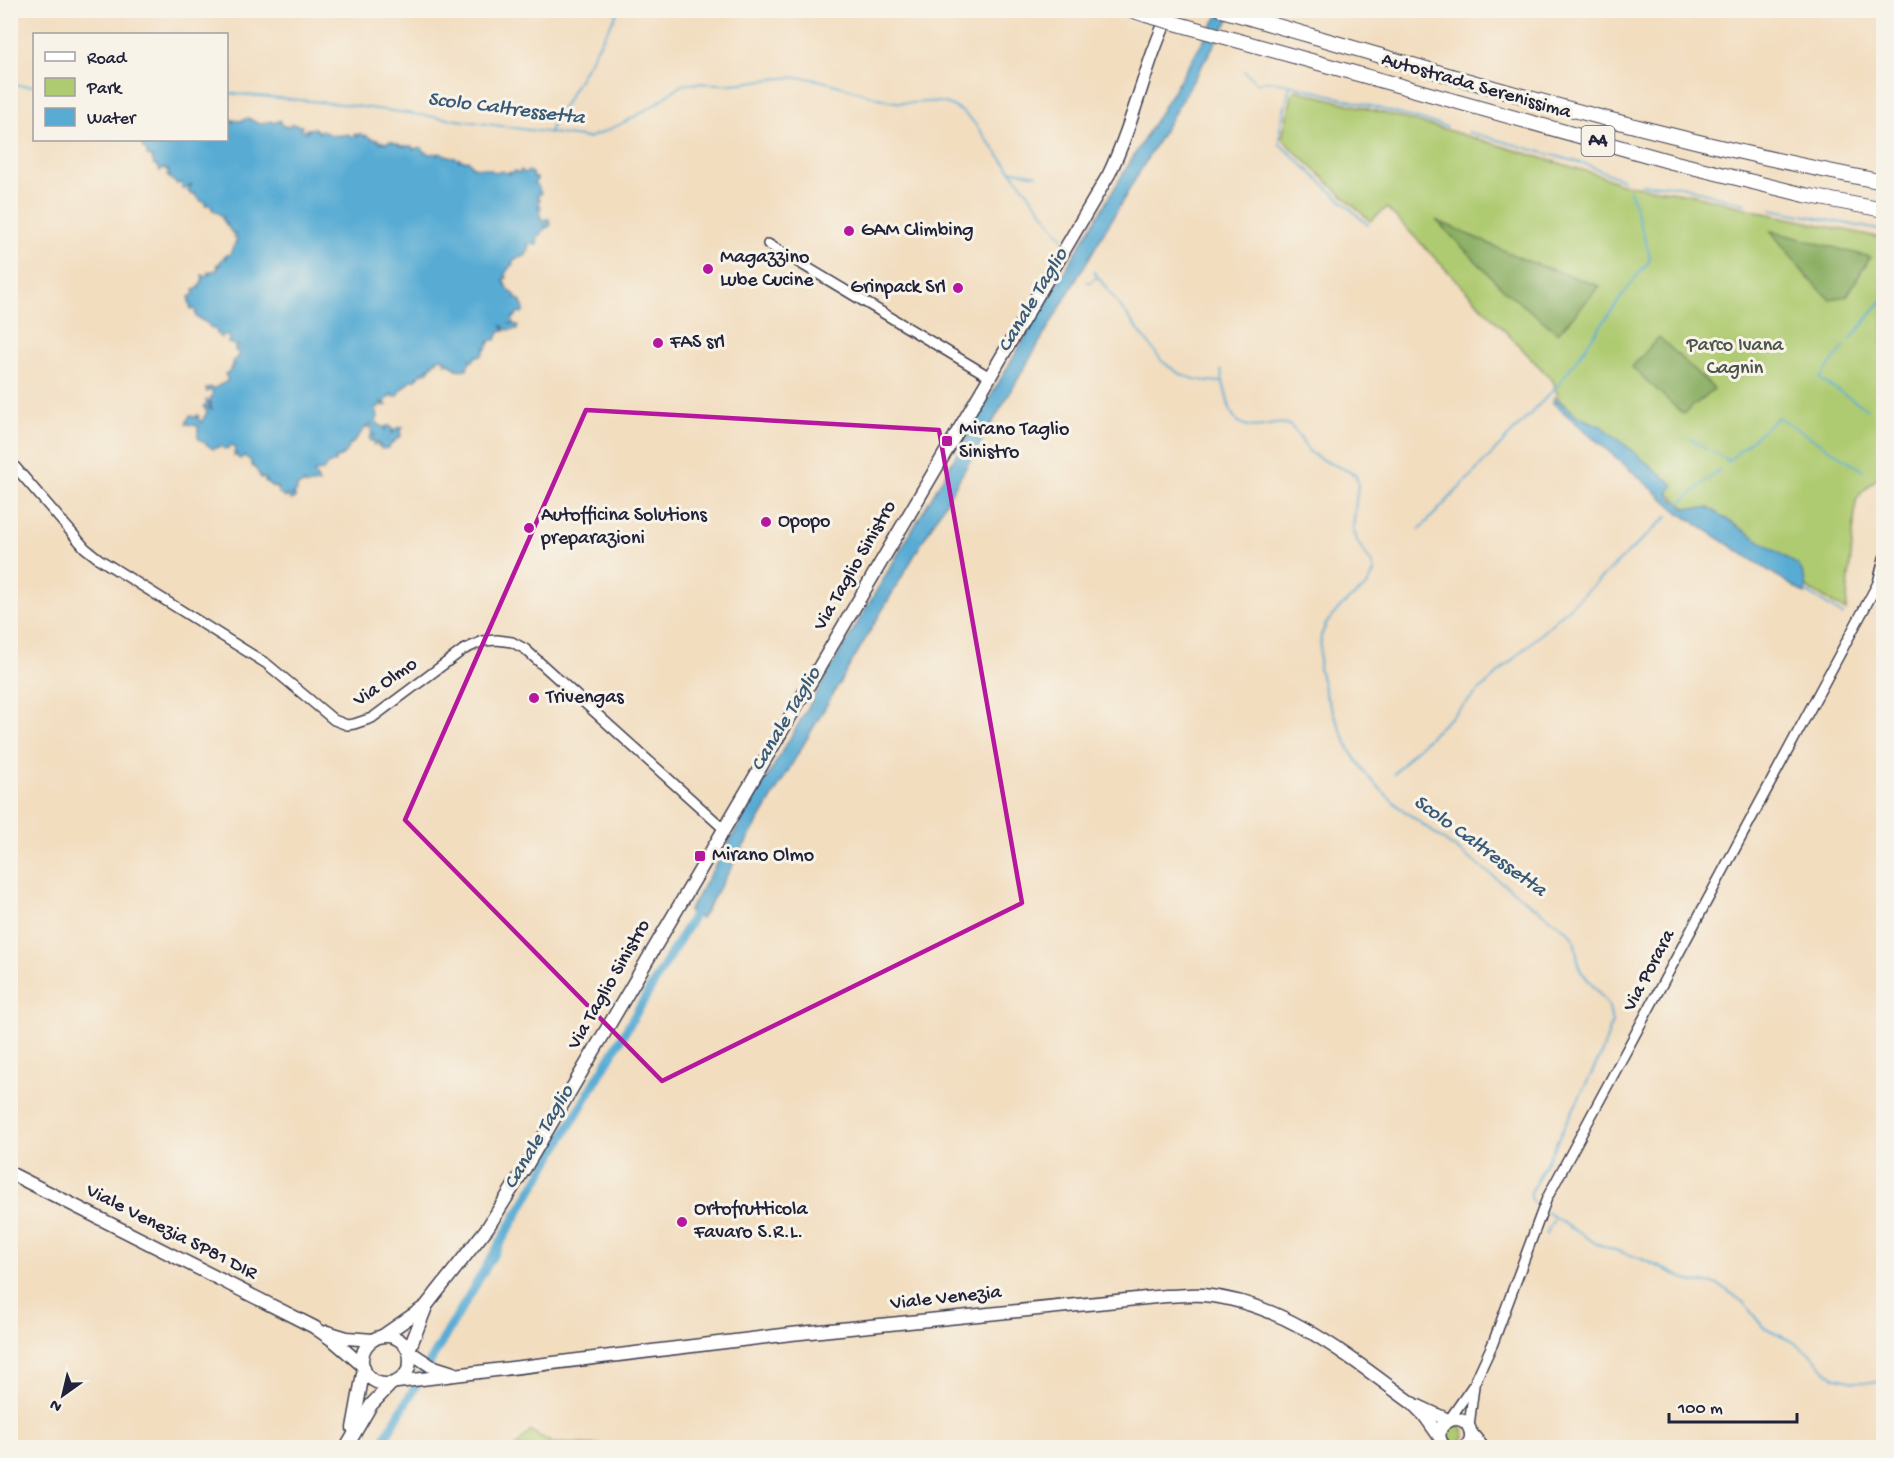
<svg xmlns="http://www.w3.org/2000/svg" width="1894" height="1458" viewBox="0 0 1894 1458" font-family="'Gochi Hand',sans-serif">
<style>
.green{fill:#afcb71;stroke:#687656;stroke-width:1.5}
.forest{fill:#8baf63;stroke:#56684f;stroke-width:1.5}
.water{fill:#58acd4;stroke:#3d6788;stroke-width:1.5}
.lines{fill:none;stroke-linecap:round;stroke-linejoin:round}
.stream{stroke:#58acd4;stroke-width:2}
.canal{stroke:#58acd4;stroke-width:9}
.minor-casing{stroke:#413e4f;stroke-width:12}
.major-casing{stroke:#413e4f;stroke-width:15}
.highway-casing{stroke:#413e4f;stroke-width:16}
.minor{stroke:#fff;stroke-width:9}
.major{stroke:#fff;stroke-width:12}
.highway{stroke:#fff;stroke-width:14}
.highway-bridge-casing{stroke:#413e4f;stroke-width:16;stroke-linecap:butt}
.highway-bridge{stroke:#fff;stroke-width:14}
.marked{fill:none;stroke:#b5179e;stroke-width:4.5;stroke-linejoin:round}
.poi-dot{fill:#b5179e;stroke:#f7f3e8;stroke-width:2}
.labels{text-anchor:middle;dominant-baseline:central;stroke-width:6;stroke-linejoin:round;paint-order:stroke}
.shield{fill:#f7f3e8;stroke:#62616f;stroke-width:1.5}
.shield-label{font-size:18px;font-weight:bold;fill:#22223b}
.street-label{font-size:20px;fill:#22223b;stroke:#f7f3e8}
.poi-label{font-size:20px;fill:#22223b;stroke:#f7f3e8;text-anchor:start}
.park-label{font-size:20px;fill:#4c554b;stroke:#f7f3e8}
.water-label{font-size:21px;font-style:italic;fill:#385978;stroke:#f7f3e8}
</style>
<rect width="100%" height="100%" fill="#f7f3e8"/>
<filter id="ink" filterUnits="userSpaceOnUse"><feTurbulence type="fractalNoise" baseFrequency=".0167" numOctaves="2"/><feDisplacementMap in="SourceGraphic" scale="12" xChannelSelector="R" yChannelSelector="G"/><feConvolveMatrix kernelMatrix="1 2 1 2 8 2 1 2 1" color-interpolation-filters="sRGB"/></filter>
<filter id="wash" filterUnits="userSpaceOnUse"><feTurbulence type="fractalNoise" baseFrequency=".008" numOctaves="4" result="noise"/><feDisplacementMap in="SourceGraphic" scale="24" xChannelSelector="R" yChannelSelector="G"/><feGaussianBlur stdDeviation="1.35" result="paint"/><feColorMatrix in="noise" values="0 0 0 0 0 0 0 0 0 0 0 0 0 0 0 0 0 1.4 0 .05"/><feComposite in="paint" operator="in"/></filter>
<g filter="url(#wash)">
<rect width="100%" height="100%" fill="#f2ddbf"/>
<g class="green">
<polygon points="1296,90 1447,130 1596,174 1621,184 1690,194 1769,214 1883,238 1883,473 1862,492 1856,501 1846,611 1797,582 1684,506 1559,400 1553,381 1387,208 1370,221 1288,145 1282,137 1293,92"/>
<circle cx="1455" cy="1434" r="9"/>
<polygon points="531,1431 552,1443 634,1447 515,1447"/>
</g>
<g class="forest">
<polygon points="1436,220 1525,260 1600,286 1558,333 1504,290"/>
<polygon points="1771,231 1870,257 1847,296 1830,299 1807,277"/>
<polygon points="1659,337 1714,389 1683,414 1632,367"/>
</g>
<g class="water">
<polygon points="1221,11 1234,11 701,919 688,912 1049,297"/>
<path d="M248,118l11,6 12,-3 3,2 6,-3 2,5 6,2 3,-3 11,2 -1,3 3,2 3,-2v3l2,-3 6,-1 4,5v-2l3,-1c10,7 16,6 26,4l4,3 3,-3 3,3v-3h4l3,3 1,-2 6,4 7,1 1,3 2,-2 2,2 7,-2 11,5h10l1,3 8,-2 2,4 7,3 6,-1 1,3 2,-3 20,6v3l1,-3 4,2 4,-1 5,7 16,2 7,4 6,-2 4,2 4,-1v2l5,-3 4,2 2,-3 4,3 3,-2 4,2 1,4 4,1v2l-3,3 4,3 3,8 -4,1 3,5 -2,2 3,4 -3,1 3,2 -2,3 2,5 -1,3 9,-1 2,6 -4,3 -2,-3v3l-4,7 -3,1 -1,9 -9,-1 1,6 -4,6 -10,3 -3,3 1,2 -8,9 2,5 -4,1 4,9 9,8 -1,2 5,2 4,9 -2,4 -4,-1 -3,5h-3l2,1 -2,2 2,4h-6l10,1 -1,4 -9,1 -7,-5 4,6 -6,1 -3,8h-5l-1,3 -2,-1 1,2 -3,5 -2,-2 1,3 -4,6h-5l-3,5 -3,-2 1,2 -3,3 -1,5c-10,1 -9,2 -18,-6l-4,1 3,-3 -2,-1 -2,1 -2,-3 -5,1v3h-4l1,3 -6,2 2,1 -2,4 -3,-2v2l-2,2 -2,-3 -2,6 -2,-1 -1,4h-5l-10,10 -3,6 -5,1 -1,-3 -8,9 3,2 -4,1 -2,-4 -3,6h-3l3,7 -1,5 -2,2 10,6v3l1,-5h4l3,4 -1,4 5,-6 6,-1 -3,5 1,4 -10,8 -2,4 -8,1v-3h-3v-3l-4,2v-5l-4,1v-5l5,-1 -4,-2 1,-7 -2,-2 -1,4 -2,-2c-5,6 -10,11 -15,18l-2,-1c-1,6 -6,15 -15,15v4l-8,3 -4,6 -9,1 5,11 -13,2 -2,-3 -2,3 -5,1v5l-5,4h3v3l-4,2 -4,-5 -2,3 -6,-5 -1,-5 -2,1 -1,-3 -2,1 -8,-6 1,-2 -5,-1 -5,-9 -5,-4v-4l-7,-5 -4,3 -3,-2v-3l-3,2 1,-10 -5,-1 -1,3 -5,1 -2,-3 -9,3 -15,-11v-12l-12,-2 4,-9 6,3 1,-3 2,1 -1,2 3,5 6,-11 -3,-5 3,-4 -1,-3 3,1 1,6 -2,1 4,2 -2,-11 3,-6 -4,-3 -2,2 -1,-3 4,-2 4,2c4,-5 9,-4 14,-9l-3,-6 5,-3 2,-6h3l-3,-3 8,-7 -5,-5v-3l3,-1 -10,-3 1,-6 -5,-2 -3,3 -4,-4 -1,-5h-4l-5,-6 -11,-6 -1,-8h-4l-2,-8 1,-1 -1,-3 5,-3v-5l5,-1 4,-9 -1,-4 5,1 1,-4 2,2 1,-3 7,-1 -1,-4h2l-2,-2h4l-1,-2 4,-5 2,2 -1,-3 5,-2 7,-15 -3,-2 2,-3h-3l-11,-15 1,-2 -11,-8 -1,-4h-6l1,-3 -5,-1 -6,-6v-2l-4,2 -3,-4 4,-7 -8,6 -2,-2v-5l-5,1 -9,-7 2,-2 -3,-1 2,-3 -6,-3 -3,3 -3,-6h-3l-2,-8 -5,-1v-4c-4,-4 -6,-6 -6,-12h85l1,-21h2v3l1,-3 3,1v3l1,-3 6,1z"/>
<path d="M1554,397l23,19 26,11 71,58 -5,6v5l15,12h25l90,58c5,8 8,19 6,28l-124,-80 -128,-111z"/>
</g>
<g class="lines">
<g class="stream">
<polyline points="1244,71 1257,83 1271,81 1293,85 1447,127"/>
<polyline points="10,85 34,86"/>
<polyline points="1290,86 1280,128 1280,144 1368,225"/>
<path d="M226,93l115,11 247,34c26,-9 46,-20 69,-35 9,-5 17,-15 26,-18 15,-4 31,0 46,-1 26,-1 51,-9 77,-6 29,4 55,16 84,23 35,8 48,-12 81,18l92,119"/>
<polyline points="1468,132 1585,164 1623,180"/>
<polyline points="548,133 619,10"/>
<polyline points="1010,170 1037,175"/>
<polyline points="1641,184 1681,186 1745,204"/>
<polyline points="1771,209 1884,231"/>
<path d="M1094,272l68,89c21,18 34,20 61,21 7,25 6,49 40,44 7,-1 16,-4 23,-2 11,3 16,21 24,28 13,12 32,13 46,24l2,7 -5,46 5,14 14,21 2,8 -7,14 -26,20 -15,18 -5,12 -2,32 7,28 24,55 20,28 29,28 170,125 5,7 6,31 25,30 4,7 3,16 -11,32 -70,137v8l10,8"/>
<polyline points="1087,282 1090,282 1097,277"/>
<polyline points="1850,340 1884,298"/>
<polyline points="1845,346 1819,379 1867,409"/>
<polyline points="1221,370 1223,382"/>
<polyline points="1691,439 1707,449"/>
<polyline points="1712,451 1728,460"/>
<polyline points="1727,462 1778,417 1863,470"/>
<polyline points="1674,509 1719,470"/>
<polyline points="1419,530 1558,385 1638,274 1649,262 1650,257 1630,190"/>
<polyline points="1805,591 1843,615"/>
<polyline points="1394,774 1413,752 1668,516"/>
<polyline points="1546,1212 1597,1244 1642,1259 1689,1281 1715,1284 1724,1288 1743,1302 1764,1328 1793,1342 1809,1353 1833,1377 1854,1382 1884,1382"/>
<polyline points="1546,1235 1554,1218"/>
</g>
<polyline class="canal" points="379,1448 700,905"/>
</g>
</g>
<g filter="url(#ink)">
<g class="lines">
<defs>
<g id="minor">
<polyline points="768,244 990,377"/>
<polyline points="10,461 85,548 99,559 267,664 334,720 347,725 354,724 372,718 463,650 483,641 497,640 512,642 525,649 724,829"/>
<polyline points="1878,583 1884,558"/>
<polyline points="1449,1420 1474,1384 1493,1343 1547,1198 1878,583 1884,577"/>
<polyline points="1469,1426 1474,1386"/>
</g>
<g id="major">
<polyline points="10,1173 314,1327 334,1341 363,1366"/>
<polyline points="327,1332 347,1338 373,1340"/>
<path d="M384,1335l42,-29 62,-79 40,-64 581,-989c26,-53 36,-112 62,-164"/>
<circle cx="386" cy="1360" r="24"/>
<polyline points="409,1350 426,1307"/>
<polyline points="410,1352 431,1366 453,1373"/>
<path d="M397,1382l394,-48 375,-38c12,0 25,-2 37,-1 81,7 146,62 209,108l12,12 15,21"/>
<polyline points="1418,1406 1448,1420"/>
<polyline points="353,1428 364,1368"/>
<polyline points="1471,1433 1483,1448"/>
<polyline points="346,1448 371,1405 391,1384"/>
<path d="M1446,1448c-22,-22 17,-42 24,-18 3,7 0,12 -5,18"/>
</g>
<g id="highway">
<polyline points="1131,10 1146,15"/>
<path d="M1222,10c219,63 437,130 662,172"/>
<polyline points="1315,62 1672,162 1805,195 1884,210"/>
</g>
</defs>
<use href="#minor" class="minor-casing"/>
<use href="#major" class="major-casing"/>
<use href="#highway" class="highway-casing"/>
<use href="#minor" class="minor"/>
<use href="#major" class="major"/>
<use href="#highway" class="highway"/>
<defs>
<polyline id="highway-bridge" points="1146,15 1315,62"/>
</defs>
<use href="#highway-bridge" class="highway-bridge-casing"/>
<use href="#highway-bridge" class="highway-bridge"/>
</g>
</g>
<path class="marked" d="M586,410l353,20 83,473 -360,178 -257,-261z"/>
<g class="poi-dot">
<circle cx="849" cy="231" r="6"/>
<circle cx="708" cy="269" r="6"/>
<circle cx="958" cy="288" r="6"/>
<circle cx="658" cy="343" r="6"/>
<rect x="941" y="435" width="12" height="12" rx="3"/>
<circle cx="766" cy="522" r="6"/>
<circle cx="529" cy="528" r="6"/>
<circle cx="534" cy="698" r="6"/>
<rect x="694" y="850" width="12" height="12" rx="3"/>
<circle cx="682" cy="1222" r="6"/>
</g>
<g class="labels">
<rect class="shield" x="1581.5" y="126" width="33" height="30" rx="4.5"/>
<g class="shield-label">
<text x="1598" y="141">A4</text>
</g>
<g class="street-label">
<text transform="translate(1476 87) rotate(16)">Autostrada Serenissima</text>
<text transform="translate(856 566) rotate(-60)">Via Taglio Sinistro</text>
<text transform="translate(386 683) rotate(-34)">Via Olmo</text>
<text transform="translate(1650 971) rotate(-62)">Via Porara</text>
<text transform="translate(610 985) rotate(-60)">Via Taglio Sinistro</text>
<text transform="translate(171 1233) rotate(27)">Viale Venezia SP81 DIR</text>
<text transform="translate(946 1299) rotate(-6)">Viale Venezia</text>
</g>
<g class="poi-label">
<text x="861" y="231">GAM Climbing</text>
<text x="720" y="258">Magazzino<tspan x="720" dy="23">Lube Cucine</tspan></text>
<text x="946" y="288" text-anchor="end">Grinpack Srl</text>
<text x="670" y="343">FAS srl</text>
<text x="959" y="430">Mirano Taglio<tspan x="959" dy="23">Sinistro</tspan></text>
<text x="541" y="516">Autofficina Solutions<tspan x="541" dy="23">preparazioni</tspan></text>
<text x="778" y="522">Opopo</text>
<text x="546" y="698">Trivengas</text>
<text x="712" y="856">Mirano Olmo</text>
<text x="694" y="1210">Ortofrutticola<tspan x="694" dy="23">Favaro S.R.L.</tspan></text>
</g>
<g class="park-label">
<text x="1735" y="346">Parco Ivana<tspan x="1735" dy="23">Cagnin</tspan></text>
</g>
<g class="water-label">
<text transform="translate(506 110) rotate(7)">Scolo Caltressetta</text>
<text transform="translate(1034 301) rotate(-59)">Canale Taglio</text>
<text transform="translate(787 720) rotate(-59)">Canale Taglio</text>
<text transform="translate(1479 847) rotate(36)">Scolo Caltressetta</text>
<text transform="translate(540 1138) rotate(-59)">Canale Taglio</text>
</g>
</g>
<rect width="1894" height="1458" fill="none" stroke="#f7f3e8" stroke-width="36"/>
<rect x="33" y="33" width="195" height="108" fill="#f7f3e8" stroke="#a29fa3" stroke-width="1.5"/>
<rect x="45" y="52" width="30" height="9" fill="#ffffff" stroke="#a29fa3" stroke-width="1.5"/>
<text x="87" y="63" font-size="18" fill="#22223b">Road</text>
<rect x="45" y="78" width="30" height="18" fill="#afcb71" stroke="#a29fa3" stroke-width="1.5"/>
<text x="87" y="93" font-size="18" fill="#22223b">Park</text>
<rect x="45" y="108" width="30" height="18" fill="#58acd4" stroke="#a29fa3" stroke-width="1.5"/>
<text x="87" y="123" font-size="18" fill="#22223b">Water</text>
<g transform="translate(63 1395) rotate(214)" stroke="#f7f3e8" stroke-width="4.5" paint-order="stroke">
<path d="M0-4.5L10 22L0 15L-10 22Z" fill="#22223b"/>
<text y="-9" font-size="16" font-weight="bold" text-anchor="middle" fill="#22223b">N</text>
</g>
<path d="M1669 1413v9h128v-9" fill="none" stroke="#22223b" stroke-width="3"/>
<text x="1678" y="1413" font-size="18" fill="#22223b" stroke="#f7f3e8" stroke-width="4.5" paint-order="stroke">100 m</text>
</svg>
